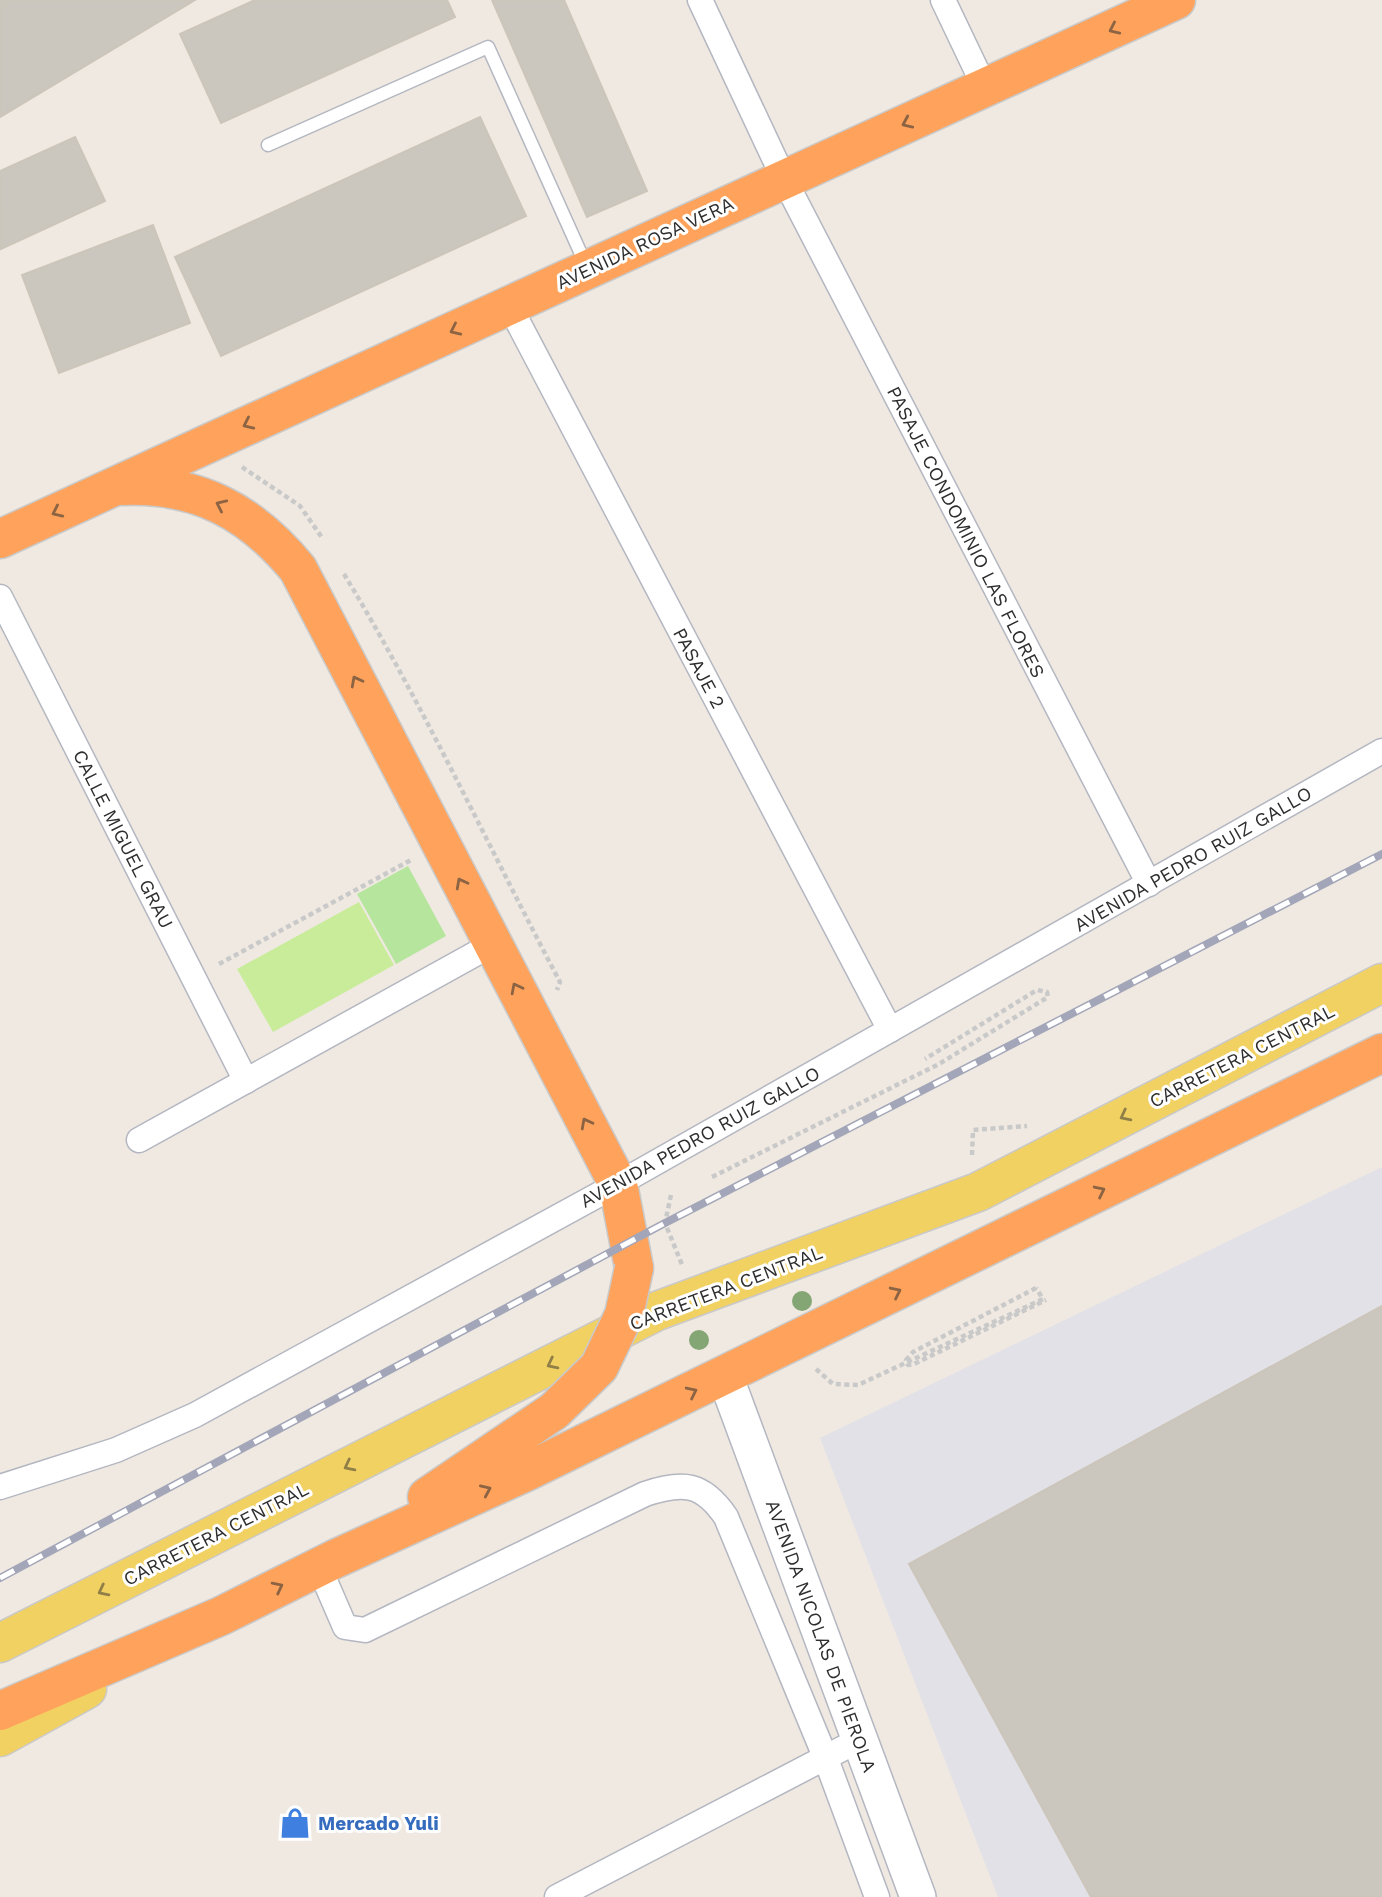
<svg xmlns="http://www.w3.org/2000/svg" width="1382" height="1897" viewBox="0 0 1382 1897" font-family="'Work Sans',sans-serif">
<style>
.industrial{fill:#e3e1e8}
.green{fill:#b6e59e}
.pitch{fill:#c9ec9a}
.building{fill:#cbc7bf;stroke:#cbc5ba;stroke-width:2}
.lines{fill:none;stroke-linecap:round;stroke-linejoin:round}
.lane-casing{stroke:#b4b7c1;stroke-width:15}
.street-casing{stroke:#b4b7c1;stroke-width:27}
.secondary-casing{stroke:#b4b7c1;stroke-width:38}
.primary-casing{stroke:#c9c9c9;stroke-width:41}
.highway-casing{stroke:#c9c9c9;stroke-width:41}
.path{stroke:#c9c9c9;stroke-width:4.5;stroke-dasharray:5 3.5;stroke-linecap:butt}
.lane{stroke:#fff;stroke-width:12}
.street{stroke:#fff;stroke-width:24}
.secondary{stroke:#fff;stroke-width:35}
.primary{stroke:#f2d163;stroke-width:38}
.highway{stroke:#ffa35c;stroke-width:38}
.rail-casing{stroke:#a3a6b8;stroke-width:8}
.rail{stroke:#fff;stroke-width:5;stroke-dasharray:16;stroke-linecap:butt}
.highway-bridge-casing{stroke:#c9c9c9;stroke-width:41;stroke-linecap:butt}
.path-bridge{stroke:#c9c9c9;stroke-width:4.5;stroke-dasharray:5 3.5;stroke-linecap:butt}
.highway-bridge{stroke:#ffa35c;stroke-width:38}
.tree{fill:#84a574}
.oneway{stroke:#8c6343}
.oneway2{stroke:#908048}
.labels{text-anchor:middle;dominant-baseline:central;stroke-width:6;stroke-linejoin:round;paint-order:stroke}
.street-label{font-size:19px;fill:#2e2e2e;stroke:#fff}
.shop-label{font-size:19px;font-weight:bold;fill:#366cbe;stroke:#fff;text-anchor:start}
</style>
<rect width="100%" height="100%" fill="#efe9e1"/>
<polygon class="industrial" points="1382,1167 1382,1897 998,1897 820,1438"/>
<polygon class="green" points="408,866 446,936 396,964 357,894"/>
<polygon class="pitch" points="359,902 394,965 273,1032 237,969"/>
<g class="building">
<polygon points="0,0 195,0 0,117"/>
<polygon points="255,0 447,0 455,17 221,123 180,34"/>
<polygon points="492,0 564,0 647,191 587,217"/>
<polygon points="480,117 526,216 221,356 175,257"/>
<polygon points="75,137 105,201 1,249 0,171"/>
<polygon points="153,225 190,323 59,373 22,275"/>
<polygon points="1382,1306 1382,1897 1091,1897 909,1564"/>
</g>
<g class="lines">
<defs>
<polyline id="lane" points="268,145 488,47 586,265"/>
<g id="street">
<polyline points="700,0 784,179 1149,884"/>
<polyline points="943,0 985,88"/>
<polyline points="509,305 890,1030"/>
<polyline points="0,597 246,1081"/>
<polyline points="139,1140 493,944"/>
<polyline points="0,1487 116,1450 195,1415 618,1184 1382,751"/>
<path d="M319,1567l26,60 20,3 280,-136c38,-13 58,-11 81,23l100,242 51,138"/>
<polyline points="557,1897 859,1740"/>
</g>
<polyline id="secondary" points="725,1376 918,1897"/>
<g id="primary">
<polyline points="0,1643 657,1311 978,1192 1382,983"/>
<polyline points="0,1737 87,1689"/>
</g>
<g id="highway">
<path d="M123,486c75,-3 128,26 175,83l320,615 16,84"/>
<polyline points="0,539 1176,0"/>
<polyline points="427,1497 554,1411"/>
<polyline points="0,1711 221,1616 335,1559 528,1471 1382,1053"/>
</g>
</defs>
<use href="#lane" class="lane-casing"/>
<use href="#street" class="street-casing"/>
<use href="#secondary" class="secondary-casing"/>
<use href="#primary" class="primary-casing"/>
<use href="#highway" class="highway-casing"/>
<g class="path">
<polyline points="242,467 300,506 323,539"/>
<path d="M344,574c80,132 144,272 216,408l-3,8"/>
<polyline points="219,964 411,860"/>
<polyline points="972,1155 973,1130 1027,1126"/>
<polyline points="712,1177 939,1064 1048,997 1047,992 1037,990 925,1059"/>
<polyline points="671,1195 665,1223 683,1267"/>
<polyline points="816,1369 833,1384 858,1385 1043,1299 1036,1288"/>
</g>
<use href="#lane" class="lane"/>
<use href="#street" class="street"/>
<use href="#secondary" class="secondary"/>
<use href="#primary" class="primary"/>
<use href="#highway" class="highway"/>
<defs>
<polyline id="rail" points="0,1578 665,1223 1382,854"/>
</defs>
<use href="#rail" class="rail-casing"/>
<use href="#rail" class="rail"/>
<defs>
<polyline id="highway-bridge" points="554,1411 599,1367 624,1315 634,1268"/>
</defs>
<use href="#highway-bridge" class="highway-bridge-casing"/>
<polyline class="path-bridge" points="1036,1288 913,1352 906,1360 908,1365 914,1364 1046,1300"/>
<use href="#highway-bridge" class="highway-bridge"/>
</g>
<g class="tree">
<circle cx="802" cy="1301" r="10"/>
<circle cx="699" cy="1340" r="10"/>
</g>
<defs><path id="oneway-chevron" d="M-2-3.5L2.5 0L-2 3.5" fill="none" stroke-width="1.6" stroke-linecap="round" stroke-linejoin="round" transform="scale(1.75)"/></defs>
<g class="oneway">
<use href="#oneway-chevron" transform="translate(1114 29) rotate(155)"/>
<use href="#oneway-chevron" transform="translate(907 123) rotate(156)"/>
<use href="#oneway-chevron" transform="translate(455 330) rotate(155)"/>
<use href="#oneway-chevron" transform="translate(248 424) rotate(155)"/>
<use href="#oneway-chevron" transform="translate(221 505) rotate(-155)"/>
<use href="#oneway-chevron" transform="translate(57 512) rotate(155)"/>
<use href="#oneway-chevron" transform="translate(356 681) rotate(-118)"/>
<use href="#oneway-chevron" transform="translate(461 883) rotate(-118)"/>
<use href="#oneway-chevron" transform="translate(516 988) rotate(-117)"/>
<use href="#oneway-chevron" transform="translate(586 1123) rotate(-118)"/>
<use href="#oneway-chevron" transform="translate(1100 1191) rotate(-26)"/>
<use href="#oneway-chevron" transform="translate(896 1292) rotate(-26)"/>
<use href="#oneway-chevron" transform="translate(692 1392) rotate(-26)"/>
<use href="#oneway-chevron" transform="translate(486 1490) rotate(-24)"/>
<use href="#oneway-chevron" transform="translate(278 1587) rotate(-27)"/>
</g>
<g class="oneway2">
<use href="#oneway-chevron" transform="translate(1125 1116) rotate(153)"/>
<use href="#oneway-chevron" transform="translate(552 1364) rotate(153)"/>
<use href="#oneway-chevron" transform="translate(349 1466) rotate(153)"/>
<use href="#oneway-chevron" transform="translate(103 1591) rotate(153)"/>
</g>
<defs>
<symbol id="shop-bare" viewBox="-9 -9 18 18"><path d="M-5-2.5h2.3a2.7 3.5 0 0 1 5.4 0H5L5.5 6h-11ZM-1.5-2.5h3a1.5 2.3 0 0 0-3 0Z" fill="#3f7fe0" stroke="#fff" stroke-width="2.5" paint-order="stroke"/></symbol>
</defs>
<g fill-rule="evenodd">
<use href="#shop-bare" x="273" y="1801" width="44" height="44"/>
</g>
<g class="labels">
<g class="street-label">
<text transform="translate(645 243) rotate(-25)">AVENIDA ROSA VERA</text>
<text transform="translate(966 532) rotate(63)">PASAJE CONDOMINIO LAS FLORES</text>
<text transform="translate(699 668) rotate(62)">PASAJE 2</text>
<text transform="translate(123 839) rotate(63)">CALLE MIGUEL GRAU</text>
<text transform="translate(1193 859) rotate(-30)">AVENIDA PEDRO RUIZ GALLO</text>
<text transform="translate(1242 1056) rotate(-27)">CARRETERA CENTRAL</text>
<text transform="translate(700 1137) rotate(-29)">AVENIDA PEDRO RUIZ GALLO</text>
<text transform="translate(726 1288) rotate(-21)">CARRETERA CENTRAL</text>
<text transform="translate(216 1534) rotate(-27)">CARRETERA CENTRAL</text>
<text transform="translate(821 1636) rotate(70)">AVENIDA NICOLAS DE PIEROLA</text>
</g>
<g class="shop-label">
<text x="318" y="1823">Mercado Yuli</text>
</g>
</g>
</svg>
